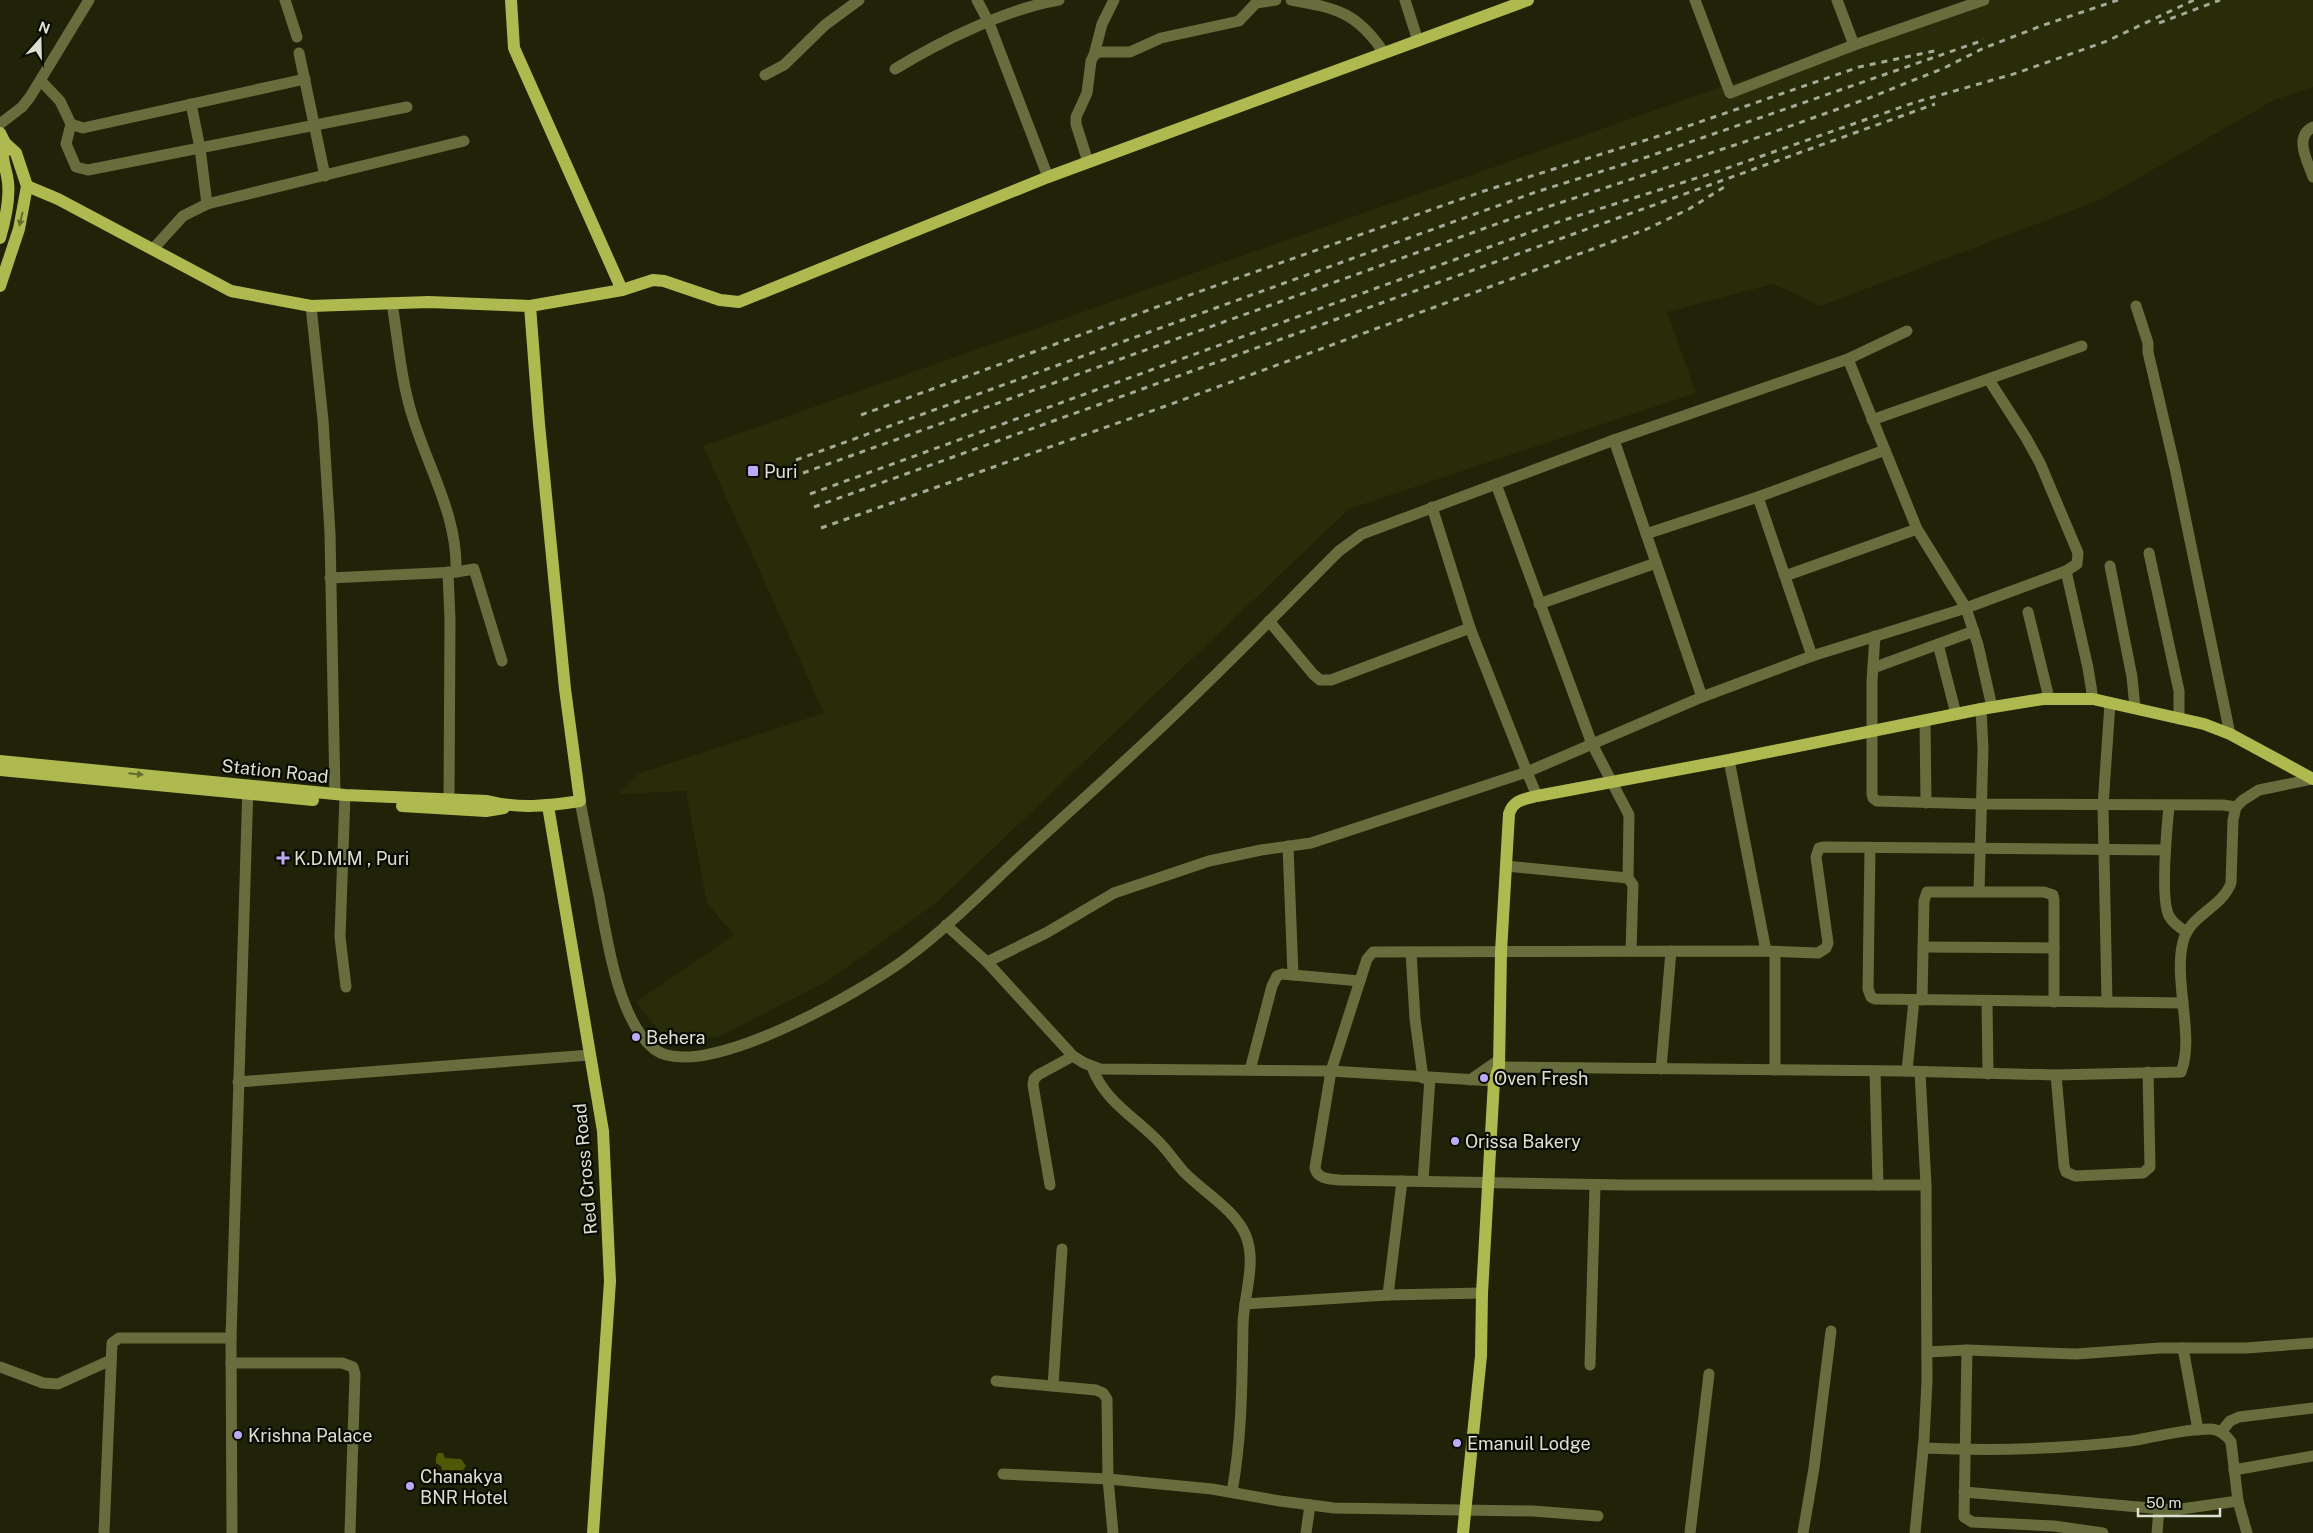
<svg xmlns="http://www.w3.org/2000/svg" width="2313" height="1533" viewBox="0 0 2313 1533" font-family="'Public Sans',sans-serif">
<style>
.built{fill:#282c09}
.water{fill:#505706}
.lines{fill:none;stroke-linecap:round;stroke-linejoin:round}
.minor{stroke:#676d3d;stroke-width:11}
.major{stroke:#aeba4f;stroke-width:12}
.rail{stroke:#a6a996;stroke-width:3;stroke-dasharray:6 6;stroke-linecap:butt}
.oneway{fill:#646b2d}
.poi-dot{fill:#bcaaf6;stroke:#0a0b03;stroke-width:2}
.labels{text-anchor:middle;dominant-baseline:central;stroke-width:4.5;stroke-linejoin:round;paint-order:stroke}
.poi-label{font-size:18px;fill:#dde0d0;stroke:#0a0b03;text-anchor:start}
.street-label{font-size:18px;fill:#dde0d0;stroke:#0a0b03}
</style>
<rect width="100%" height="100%" fill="#202308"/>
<polygon class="built" points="1985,0 2313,0 2313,87 2274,100 2102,199 1821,306 1773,284 1667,312 1696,393 1349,509 936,903 826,982 718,1037 666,1039 636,1002 734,935 707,903 686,791 619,794 640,773 824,713 703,446 1695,96"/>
<polygon class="water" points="438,1453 443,1453 445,1458 461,1459 466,1466 463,1470 442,1470 441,1466 436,1463 436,1457"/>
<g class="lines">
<g class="minor">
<polyline points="285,0 297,37"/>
<polyline points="977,0 989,23 1048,177"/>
<path d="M1291,0c46,8 67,13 93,53"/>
<polyline points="1405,0 1418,41"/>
<polyline points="1695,0 1730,93 1854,45 1984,0"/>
<polyline points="1837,0 1854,45"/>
<polyline points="299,53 325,176"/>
<polyline points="1094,55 1102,24 1114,0"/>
<path d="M895,69c46,-28 111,-60 164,-69"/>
<polyline points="765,75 784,65 825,25 859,0"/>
<polyline points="41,81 60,101 71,124 83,128 305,79"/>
<polyline points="191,104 200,148 207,204"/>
<polyline points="0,124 22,107 30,97 89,0"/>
<polyline points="71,124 66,144 76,167 88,170 407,107"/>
<path d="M2313,127c-20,10 -5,35 0,50"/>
<polyline points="1088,162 1076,124 1076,117 1087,93 1091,61 1094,55 1099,52 1130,52 1161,38 1239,21 1256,3 1276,0"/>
<polyline points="153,249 183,216 207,204 464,141"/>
<polyline points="311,306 323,420 330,533 335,794"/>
<polyline points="2136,306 2148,343 2148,352 2175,468 2230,734"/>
<polyline points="1848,359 1917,529 1966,608 1978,645 1992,707"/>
<polyline points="1872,420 2082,346"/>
<polyline points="1614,440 1702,697"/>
<polyline points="1496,484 1592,744 1629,815 1628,878"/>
<polyline points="1758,497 1812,656"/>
<polyline points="1432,507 1470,628 1527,772 1702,697 1812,656 1966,608 2066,571 2077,564 2078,553 2040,463 2025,436 1989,380"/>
<polyline points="1646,534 1758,497 1885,450"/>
<polyline points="2149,553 2179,691 2179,719"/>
<polyline points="2110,566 2132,677 2135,708"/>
<polyline points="2066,571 2088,668 2093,699"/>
<polyline points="448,572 450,620 449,800"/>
<polyline points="456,572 474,569 502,661"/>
<polyline points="1785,576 1917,529"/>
<path d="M330,578l126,-6c2,-56 -28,-104 -44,-157 -11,-35 -14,-75 -20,-112"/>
<polyline points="1539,604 1656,563"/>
<polyline points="2028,612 2049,698"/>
<polyline points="1269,621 1313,674 1320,680 1331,680 1470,628"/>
<polyline points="1875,636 1872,681 1872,794 1873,798 1877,801 1981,804 2223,805 2236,807"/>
<polyline points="1938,644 1956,714"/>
<polyline points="1873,668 1974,631"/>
<polyline points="1925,720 1926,803"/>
<polyline points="1729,760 1766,951"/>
<polyline points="345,795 340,937 346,987"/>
<path d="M580,801c6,32 12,63 19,95 8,43 19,124 55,153 48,36 212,-60 254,-92 45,-34 85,-76 127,-114 46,-42 93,-84 138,-127 57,-54 111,-110 166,-165l23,-17 252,-94 234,-81 59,-28"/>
<path d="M2169,806c-2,21 -9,93 0,110 4,7 11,12 18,16"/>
<polyline points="1288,846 1293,975"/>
<polyline points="1870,848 1868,989 1871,997 1875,999 2183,1003"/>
<polyline points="1506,866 1628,878 1633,885 1631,951"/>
<polyline points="1979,891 1983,749 1981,709"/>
<polyline points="946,925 987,962 1073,1056 1084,1063 1100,1069 1331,1071 1494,1081"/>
<polyline points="1923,947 2054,948"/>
<polyline points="1411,952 1415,1019 1423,1078"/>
<polyline points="1775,952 1775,1070"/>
<polyline points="987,962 1046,933 1114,893 1209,861 1261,850 1311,843 1527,772 1537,796"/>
<polyline points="1922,1000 1924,901 1927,892 2044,892 2053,895 2054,900 2054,1002"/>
<polyline points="1987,1001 1988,1074"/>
<polyline points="2107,1002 2103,806 2110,703"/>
<path d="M1092,1067c12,34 43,50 67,75 9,9 16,20 24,29 20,21 52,38 63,65 11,28 -3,61 -3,90 -1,56 -1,111 -11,166"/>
<path d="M1499,1067l404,4 153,4 125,-3c14,-35 -8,-92 2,-130 6,-27 39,-34 48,-59l2,-63 3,-13 7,-7 16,-10 54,-11"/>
<polyline points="1661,1069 1671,951"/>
<polyline points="1250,1070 1272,986 1277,976 1282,974 1360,981"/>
<polyline points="1875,1071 1878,1185"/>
<polyline points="1907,1071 1914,1000"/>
<polyline points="2056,1075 2064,1166 2066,1172 2075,1176 2143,1173 2150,1167 2148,1072"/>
<polyline points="1470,1080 1499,1060"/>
<polyline points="238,1082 590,1055"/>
<polyline points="1423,1181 1430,1078"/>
<polyline points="1050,1185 1033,1085 1034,1079 1038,1075 1073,1056"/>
<path d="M1926,1185h-301l-285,-5c-10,-1 -23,-1 -25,-12l16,-97 36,-112 6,-7 393,-1 52,2 8,-5 2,-5 -12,-86 3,-9 5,-1 341,3"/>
<polyline points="1388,1295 1402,1181"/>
<polyline points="1245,1304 1388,1295 1482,1293"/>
<polyline points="2183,1348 2198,1430"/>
<polyline points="1967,1350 1964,1517 1972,1522 2054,1526 2103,1533"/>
<polyline points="1927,1352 1967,1350 2076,1354 2160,1348 2246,1348 2313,1343"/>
<polyline points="231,1363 342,1363 353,1367 355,1374 350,1533"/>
<polyline points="1590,1365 1595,1185"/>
<polyline points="0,1367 43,1383 58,1384 111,1360"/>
<polyline points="996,1381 1096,1390 1103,1393 1107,1399 1108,1479 1113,1533"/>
<polyline points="1053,1386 1062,1249"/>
<polyline points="2221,1432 2230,1421 2239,1417 2313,1408"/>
<path d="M1923,1448c67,3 140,1 207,-7 26,-4 53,-12 80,-12 10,0 16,6 21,13l7,59 9,32"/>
<polyline points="2234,1470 2313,1456"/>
<polyline points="1003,1474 1108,1479 1212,1489 1280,1501 1334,1508 1533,1511 1598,1516"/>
<polyline points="1964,1492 2174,1510 2238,1501"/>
<polyline points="104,1533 112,1343 119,1338 231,1338"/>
<polyline points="232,1533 231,1338 248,785"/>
<polyline points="1306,1533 1310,1505"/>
<polyline points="1690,1533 1709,1374"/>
<polyline points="1803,1533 1814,1468 1831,1331"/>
<polyline points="1915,1533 1924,1440 1927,1381 1926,1185 1920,1072"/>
<polyline points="2157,1533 2159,1509"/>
</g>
<g class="major">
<polyline points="511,0 514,48 622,290"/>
<polyline points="0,133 5,143 16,153 27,186 19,229 0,286"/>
<polyline points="27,186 58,199 231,291 311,306 429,302 530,306 622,290 653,280 664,281 720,300 739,302 1048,177 1528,0"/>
<path d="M0,238c5,-17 10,-38 8,-56 -2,-17 -8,-21 -3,-39"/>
<path d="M0,761l345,34 142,6c32,8 61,5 93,0l-15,-112 -26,-265 -9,-118"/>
<polyline points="0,770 313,800"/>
<polyline points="402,806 486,811 504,808"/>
<polyline points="548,806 603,1131 610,1281 593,1533"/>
<path d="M1463,1533l18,-177 1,-63 12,-212 5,-14 2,-115 8,-138c4,-14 15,-15 28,-18l192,-36 252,-51 62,-10h50l111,25 26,10 83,45"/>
</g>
<g class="rail">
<polyline points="2159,23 2220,0"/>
<polyline points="861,415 1187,296 1484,191 1662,135 1859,67 1939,50"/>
<polyline points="796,460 1533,193 1647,157 1984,40"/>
<polyline points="803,473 1505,221 1762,136 1869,98 1944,68 1984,48 2041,26 2118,0"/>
<polyline points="810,494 1561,221 1719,171 1916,102 2017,73 2107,41 2194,0"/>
<polyline points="814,507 1935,104"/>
<polyline points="821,528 1163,407 1647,229 1689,209 1729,184"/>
</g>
</g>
<defs><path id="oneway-solid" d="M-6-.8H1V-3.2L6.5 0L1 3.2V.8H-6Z" transform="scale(1.25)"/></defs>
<g class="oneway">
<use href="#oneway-solid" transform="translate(21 219) rotate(103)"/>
<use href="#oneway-solid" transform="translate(136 774) rotate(6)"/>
</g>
<g class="poi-dot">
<rect x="747" y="465" width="12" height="12" rx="2.5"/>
<path d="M280.5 850.5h5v5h5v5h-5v5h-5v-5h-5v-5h5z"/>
<circle cx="636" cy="1037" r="5"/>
<circle cx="1484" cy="1078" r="5"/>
<circle cx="1455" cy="1141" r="5"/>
<circle cx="238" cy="1435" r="5"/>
<circle cx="1457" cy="1443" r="5"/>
<circle cx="410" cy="1486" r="5"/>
</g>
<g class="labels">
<g class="poi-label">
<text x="764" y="471">Puri</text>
<text x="294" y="858">K.D.M.M , Puri</text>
<text x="646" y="1037">Behera</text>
<text x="1494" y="1078">Oven Fresh</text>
<text x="1465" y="1141">Orissa Bakery</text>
<text x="248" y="1435">Krishna Palace</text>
<text x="1467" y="1443">Emanuil Lodge</text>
<text x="420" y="1476">Chanakya<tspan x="420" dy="21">BNR Hotel</tspan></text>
</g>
<g class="street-label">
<text transform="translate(275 771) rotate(6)">Station Road</text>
<text transform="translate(585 1169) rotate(-95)">Red Cross Road</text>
</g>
</g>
<g transform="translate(40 40) rotate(20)" stroke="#0a0b03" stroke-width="4" paint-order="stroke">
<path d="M0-4L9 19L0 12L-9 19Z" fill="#dde0d0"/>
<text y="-8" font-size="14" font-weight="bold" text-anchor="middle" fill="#dde0d0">N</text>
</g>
<path d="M2138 1508v8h82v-8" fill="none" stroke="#dde0d0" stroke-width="2.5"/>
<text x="2146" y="1508" font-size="15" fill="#dde0d0" stroke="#0a0b03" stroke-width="4" paint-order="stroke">50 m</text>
</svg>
